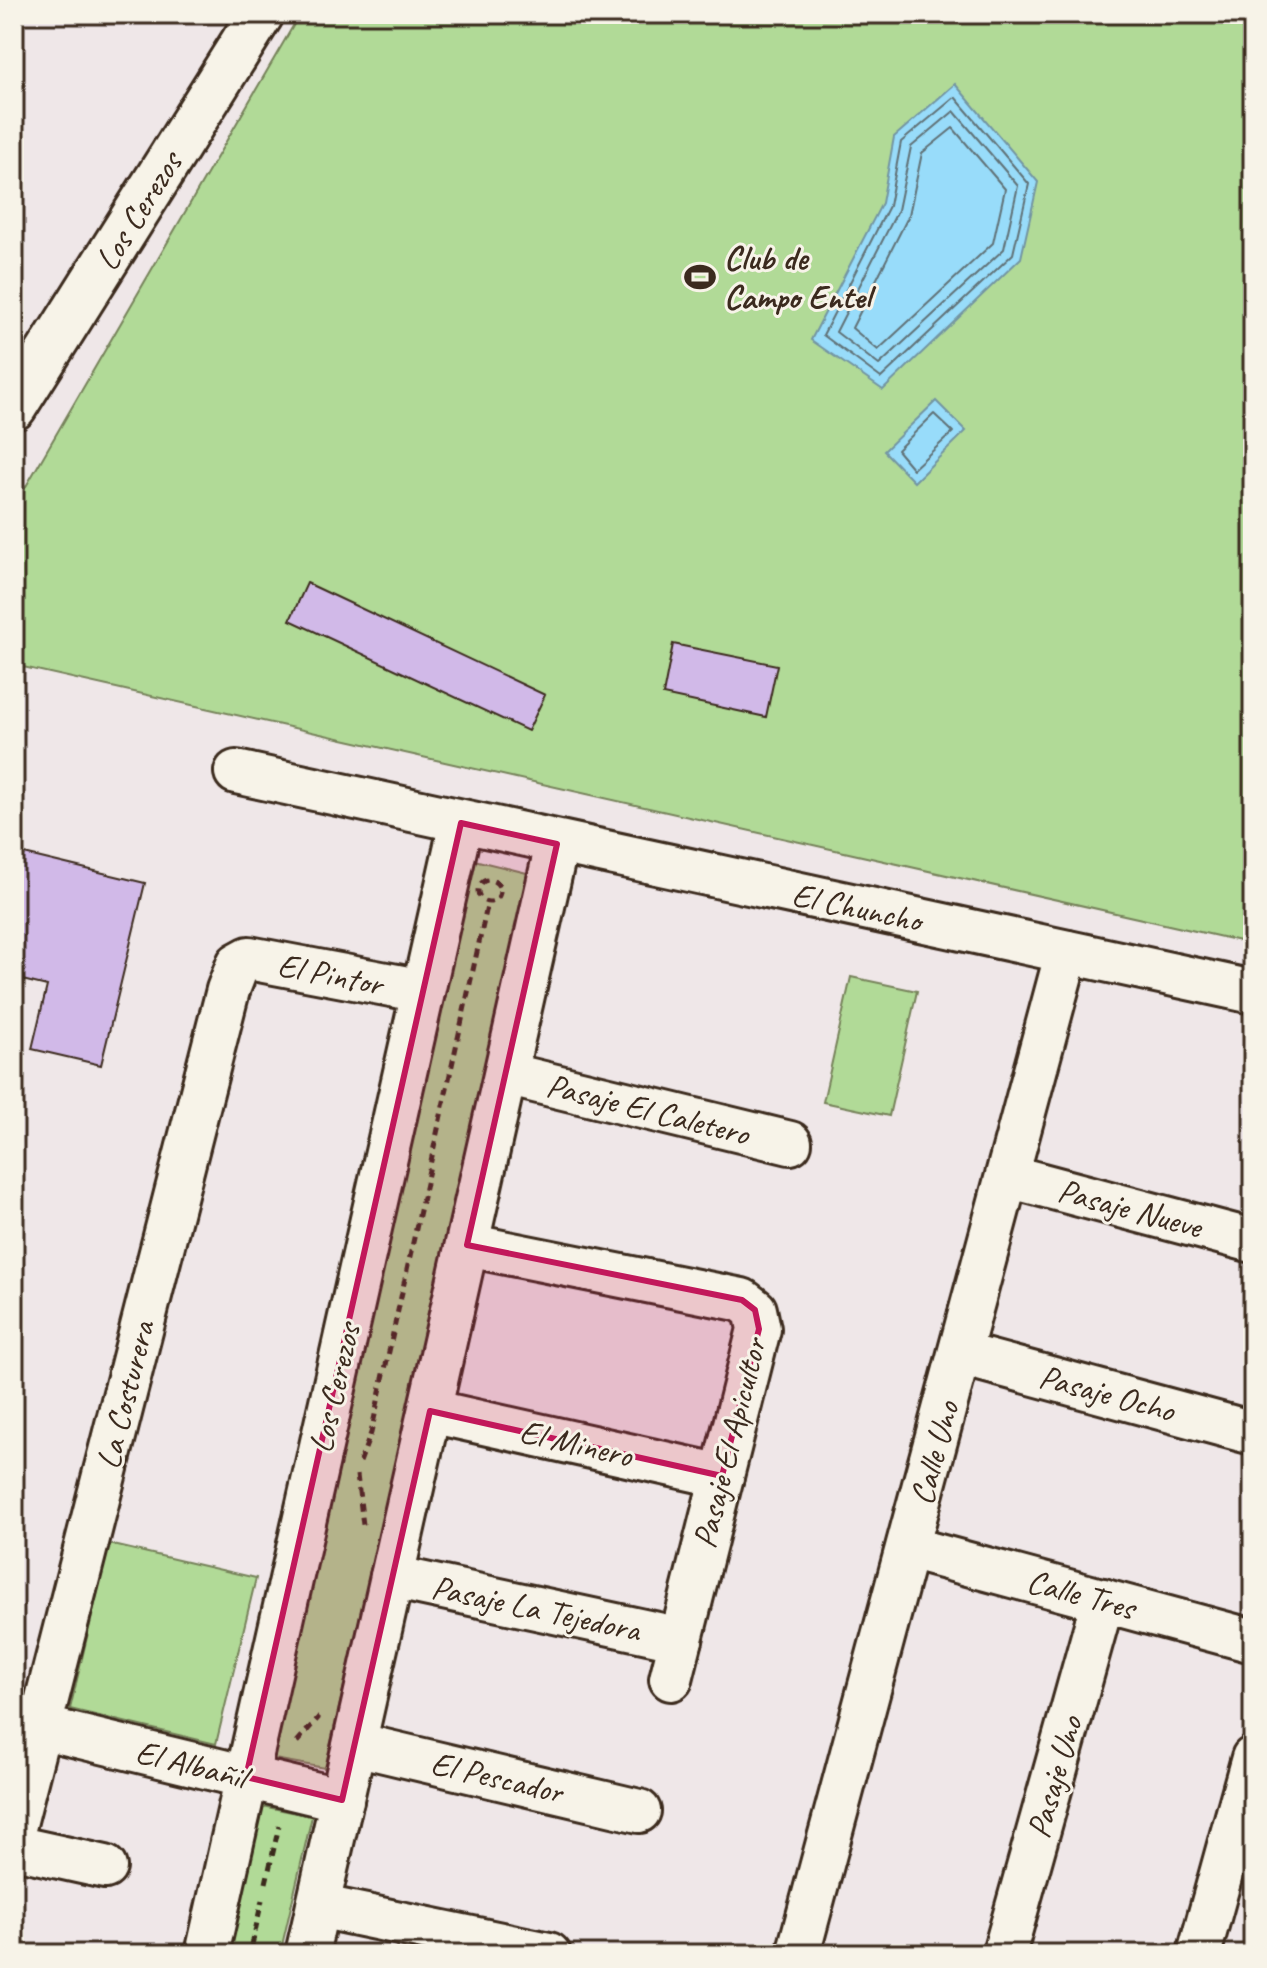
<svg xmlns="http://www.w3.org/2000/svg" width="1267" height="1968" viewBox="0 0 1267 1968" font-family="Caveat,sans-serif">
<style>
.green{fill:#b1da97;stroke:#76825a;stroke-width:2}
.water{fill:#98dcfa;stroke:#7395a2;stroke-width:2}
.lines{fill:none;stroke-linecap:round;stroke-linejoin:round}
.shore{stroke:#607176;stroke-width:2}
.building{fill:#d1b9e8;stroke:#3b2a1e;stroke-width:2}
.street-casing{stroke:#3b2a1e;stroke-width:48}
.secondary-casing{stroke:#3b2a1e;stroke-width:50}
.path{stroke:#3b2a1e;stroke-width:5;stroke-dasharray:8 6;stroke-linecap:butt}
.street{stroke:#f7f3e8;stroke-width:42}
.secondary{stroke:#f7f3e8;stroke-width:44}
.marked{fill:#c2185b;fill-opacity:0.2;stroke:#c2185b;stroke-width:6;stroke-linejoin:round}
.labels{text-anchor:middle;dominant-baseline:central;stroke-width:6;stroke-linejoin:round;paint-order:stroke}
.street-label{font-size:34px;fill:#3b2a1e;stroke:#f7f3e8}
.poi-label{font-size:34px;font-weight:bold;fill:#3b2a1e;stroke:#f7f3e8;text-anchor:start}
</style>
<rect width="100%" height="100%" fill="#efe7e8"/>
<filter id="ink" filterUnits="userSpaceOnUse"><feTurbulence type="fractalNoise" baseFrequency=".0125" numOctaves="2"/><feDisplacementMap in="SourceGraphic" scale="16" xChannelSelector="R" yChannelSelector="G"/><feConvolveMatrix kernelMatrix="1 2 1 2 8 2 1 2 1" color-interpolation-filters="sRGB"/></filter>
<g filter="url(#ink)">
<g class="green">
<polygon points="300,14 1253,14 1253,944 14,665 14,507"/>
<polygon points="474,860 531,874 325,1768 263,1757"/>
<polygon points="851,977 917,991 889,1116 823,1102"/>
<polygon points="109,1544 256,1578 216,1744 70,1709"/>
<polygon points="257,1805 312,1816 280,1954 225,1954"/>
</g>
<g class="water">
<polygon points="955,84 1038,182 1021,258 883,390 811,340 882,203 894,137"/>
<polygon points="936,401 966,431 914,482 884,451"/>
</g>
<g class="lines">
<g class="shore">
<polygon points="955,97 1029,184 1013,254 881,378 823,335 889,206 901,142"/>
<polygon points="954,111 1018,186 1004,249 879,365 836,332 898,210 911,147"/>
<polygon points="953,128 1005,189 993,243 878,350 852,328 909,215 922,153"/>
<polygon points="934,414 953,432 913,469 897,450"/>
</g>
</g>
<g class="building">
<polygon points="307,583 545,695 528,731 290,620"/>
<polygon points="673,644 777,665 766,717 663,695"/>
<polygon points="20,853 145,883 101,1065 32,1049 47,986 14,978 14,877"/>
</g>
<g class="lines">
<defs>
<g id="street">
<polyline points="236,772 1253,992"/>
<polyline points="506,1074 790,1143"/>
<polyline points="1008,1176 1253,1241"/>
<polyline points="467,1245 742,1300 755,1310 759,1329 671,1679"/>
<polyline points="961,1354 1253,1433"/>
<polyline points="430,1411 722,1476"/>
<polyline points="909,1548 1253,1641"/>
<polyline points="392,1577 681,1639"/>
<polyline points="40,1727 342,1800"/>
<polyline points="355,1744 639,1811"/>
<polyline points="14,1828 228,990 238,964 249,958 423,991"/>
<polyline points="14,1847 105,1867"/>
<polyline points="318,1906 549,1954"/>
<polyline points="207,1954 461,823"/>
<polyline points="307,1954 557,844"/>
<polyline points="798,1954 1067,952"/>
<polyline points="1004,1954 1103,1600"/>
<polyline points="1199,1954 1253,1758"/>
</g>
<polyline id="secondary" points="14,407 261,14"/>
</defs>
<use href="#street" class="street-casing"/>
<use href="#secondary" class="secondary-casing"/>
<g class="path">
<circle cx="489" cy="891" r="11"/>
<polyline points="360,1462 371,1433 488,902"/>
<polyline points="357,1475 363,1525"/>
<polyline points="297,1742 319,1717"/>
<polyline points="266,1883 279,1826"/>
<polyline points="252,1945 262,1900"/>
</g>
<use href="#street" class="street"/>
<use href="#secondary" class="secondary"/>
</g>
</g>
<path class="marked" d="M461,823l96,21 -90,401 275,55 13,10 4,19 -37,147 -292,-65 -88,389 -96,-23z"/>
<defs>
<symbol id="stadium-bare" viewBox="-9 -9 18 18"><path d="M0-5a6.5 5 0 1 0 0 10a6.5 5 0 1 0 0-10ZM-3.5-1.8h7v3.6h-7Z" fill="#3b2a1e" stroke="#f7f3e8" stroke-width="2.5" paint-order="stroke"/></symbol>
</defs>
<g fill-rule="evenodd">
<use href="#stadium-bare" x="678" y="255" width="44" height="44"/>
</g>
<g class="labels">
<g class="street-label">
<text transform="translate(138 211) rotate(-58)">Los Cerezos</text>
<text transform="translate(857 907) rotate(12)">El Chuncho</text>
<text transform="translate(330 974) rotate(11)">El Pintor</text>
<text transform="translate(648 1109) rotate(14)">Pasaje El Caletero</text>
<text transform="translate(1130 1208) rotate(15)">Pasaje Nueve</text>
<text transform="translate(334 1388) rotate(-77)">Los Cerezos</text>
<text transform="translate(1107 1393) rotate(15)">Pasaje Ocho</text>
<text transform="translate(125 1395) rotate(-76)">La Costurera</text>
<text transform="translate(576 1443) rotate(13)">El Minero</text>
<text transform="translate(729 1443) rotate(-76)">Pasaje El Apicultor</text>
<text transform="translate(934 1453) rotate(-75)">Calle Uno</text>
<text transform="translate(1081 1594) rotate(15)">Calle Tres</text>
<text transform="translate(536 1608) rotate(12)">Pasaje La Tejedora</text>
<text transform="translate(191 1764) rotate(14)">El Albañil</text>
<text transform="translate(497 1777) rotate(13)">El Pescador</text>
<text transform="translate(1054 1777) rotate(-74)">Pasaje Uno</text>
</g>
<g class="poi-label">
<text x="724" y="257">Club de<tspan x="724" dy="39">Campo Entel</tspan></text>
</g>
</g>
<rect width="1267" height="1968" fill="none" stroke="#f7f3e8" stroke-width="48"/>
<rect x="24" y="24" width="1219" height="1920" fill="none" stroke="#3b2a1e" stroke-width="3" filter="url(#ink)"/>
</svg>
